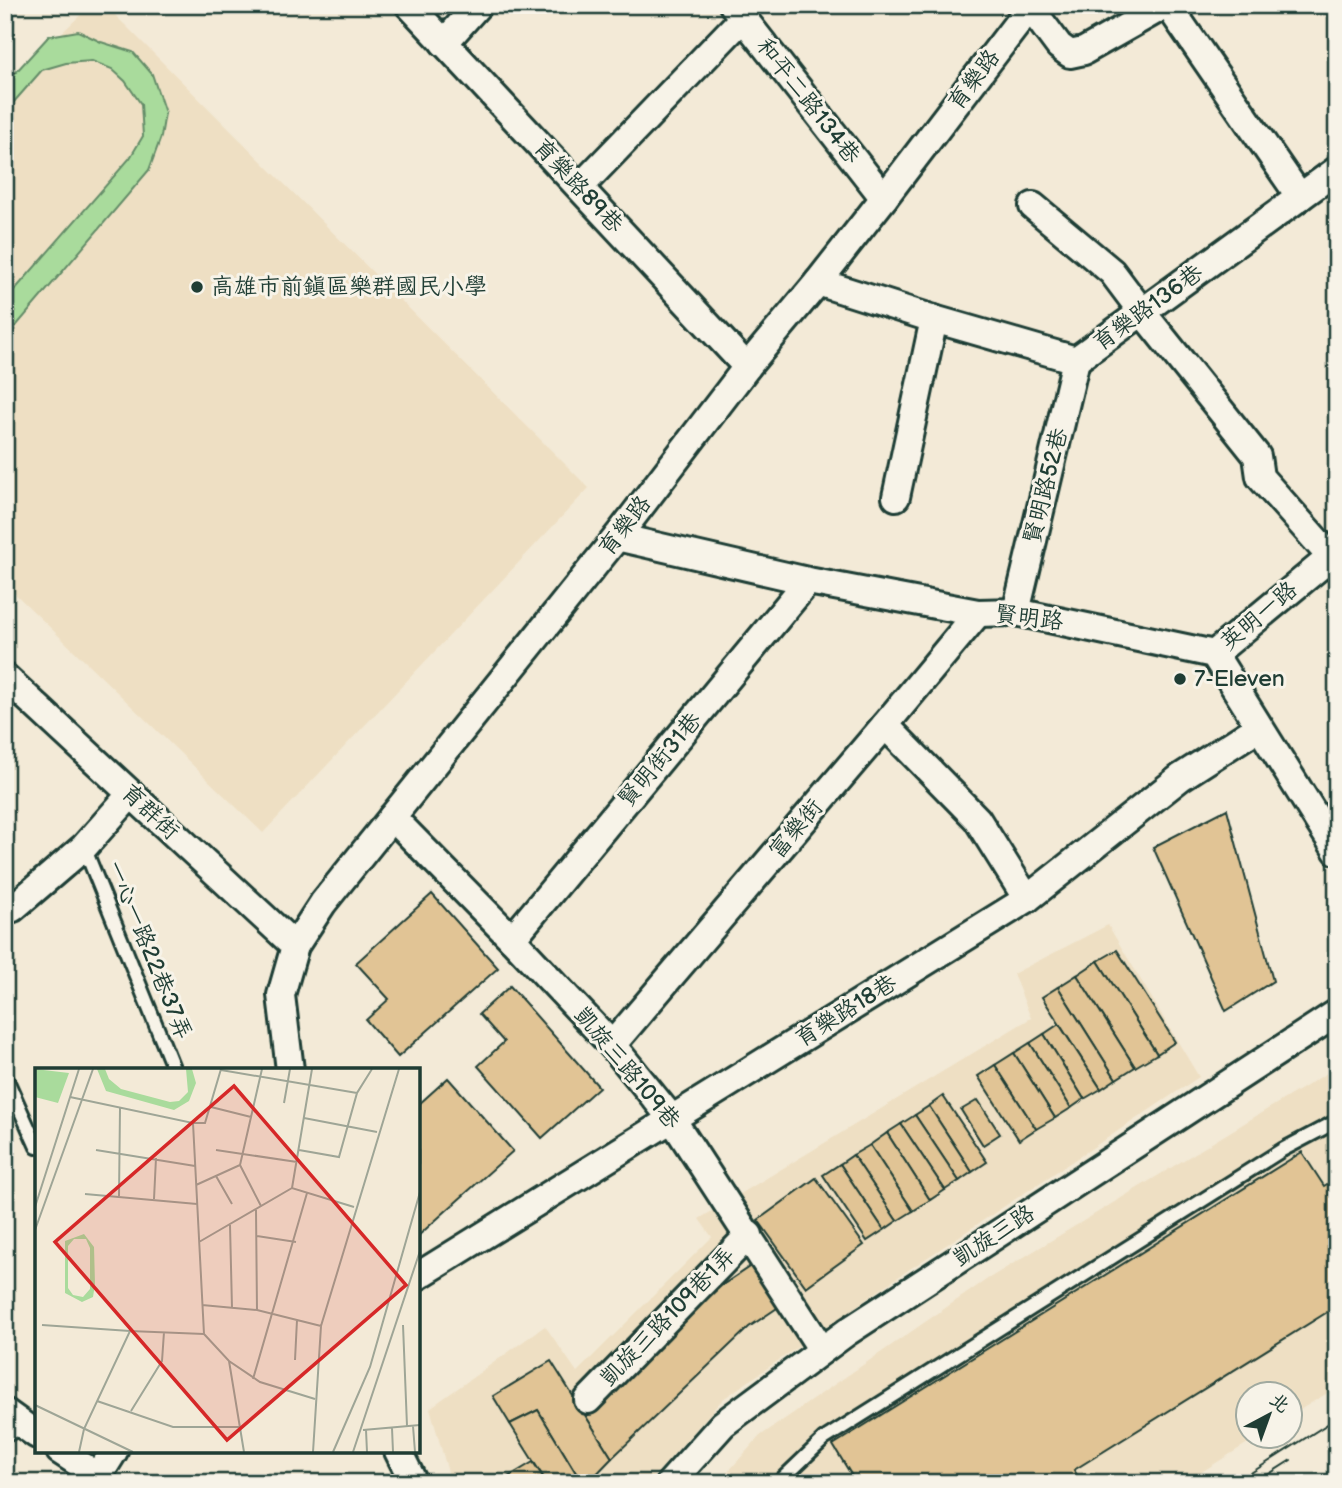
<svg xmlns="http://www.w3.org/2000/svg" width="1342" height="1488" viewBox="0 0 1342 1488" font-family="'Balsamiq Sans','LXGW WenKai TC',sans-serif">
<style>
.built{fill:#eedfc3}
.green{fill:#a9db9c;stroke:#648c68;stroke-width:2}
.building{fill:#e1c495;stroke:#1f3d34;stroke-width:2}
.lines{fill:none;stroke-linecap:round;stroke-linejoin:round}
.lane-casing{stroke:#1f3d34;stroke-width:18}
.street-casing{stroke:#1f3d34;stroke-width:32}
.lane{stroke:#f7f3e8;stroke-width:12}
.street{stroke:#f7f3e8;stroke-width:26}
.tram{stroke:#1f3d34;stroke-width:2}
.poi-dot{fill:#1f3d34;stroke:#f7f3e8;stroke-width:2.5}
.labels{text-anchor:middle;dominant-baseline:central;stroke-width:6;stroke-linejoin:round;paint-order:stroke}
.street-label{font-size:23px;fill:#1f3d34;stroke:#f7f3e8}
.poi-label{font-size:23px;fill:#1f3d34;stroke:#f7f3e8;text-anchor:start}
.inset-road{fill:none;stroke:#9ea596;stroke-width:2}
.view{fill:#d62828;fill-opacity:0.15;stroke:#d62828;stroke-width:3.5}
.inset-edge{fill:none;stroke:#1f3d34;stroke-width:3.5}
</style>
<rect width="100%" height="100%" fill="#f3ead7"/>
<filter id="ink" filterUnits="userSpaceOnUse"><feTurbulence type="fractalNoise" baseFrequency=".0143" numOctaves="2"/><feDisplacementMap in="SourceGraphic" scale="14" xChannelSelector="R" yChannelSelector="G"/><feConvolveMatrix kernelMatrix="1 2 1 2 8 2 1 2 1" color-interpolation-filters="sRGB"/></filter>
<g filter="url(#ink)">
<g class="built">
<polygon points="91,5 105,5 589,488 263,833 5,584 5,87"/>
<polygon points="1108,925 1199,1077 910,1269 723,1399 648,1483 451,1483 430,1408 545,1326 577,1372 712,1237 699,1219 1031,1018 1013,974"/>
<polygon points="1337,1067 1337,1387 1290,1416 1290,1394 1248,1394 1248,1436 1259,1436 1184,1483 718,1483 760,1436 986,1280"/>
</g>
<polygon class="green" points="78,31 101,42 133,52 152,74 165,113 161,137 149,170 5,339 5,301 130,158 143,136 141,104 125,81 112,69 92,61 66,63 42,70 5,112 5,84 49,36"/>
<g class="building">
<polygon points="1227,809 1273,981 1226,1011 1153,847"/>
<polygon points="432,894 498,968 398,1057 366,1020 389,999 356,963"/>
<polygon points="1117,950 1175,1042 1157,1054 1098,961"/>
<polygon points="1098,961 1157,1054 1135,1067 1077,975"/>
<polygon points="1077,975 1135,1067 1116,1079 1058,987"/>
<polygon points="510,986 599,1087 542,1138 478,1066 504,1042 479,1014"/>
<polygon points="1058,987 1116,1079 1101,1089 1042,997"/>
<polygon points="1059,1024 1101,1089 1084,1099 1044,1034"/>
<polygon points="1044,1034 1084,1099 1071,1108 1030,1043"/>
<polygon points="1030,1043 1071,1108 1055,1118 1014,1053"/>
<polygon points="1014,1053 1055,1118 1036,1129 995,1065"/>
<polygon points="995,1065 1036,1129 1019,1140 978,1076"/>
<polygon points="448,1078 513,1151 418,1236 418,1105"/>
<polygon points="943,1096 987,1162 972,1172 929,1106"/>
<polygon points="978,1100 1000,1134 983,1145 961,1110"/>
<polygon points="929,1106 972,1172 959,1181 915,1115"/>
<polygon points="915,1115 959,1181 945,1190 901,1124"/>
<polygon points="901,1124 945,1190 930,1200 887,1133"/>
<polygon points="887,1133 930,1200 913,1211 870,1145"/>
<polygon points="870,1145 913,1211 897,1221 853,1155"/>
<polygon points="1302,1152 1324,1186 1337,1178 1337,1306 1074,1470 1082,1483 852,1483 855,1481 833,1445"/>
<polygon points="853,1155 897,1221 884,1230 840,1164"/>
<polygon points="840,1164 884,1230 867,1241 823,1175"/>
<polygon points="816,1178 864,1245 806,1287 758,1220"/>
<polygon points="761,1259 789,1300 749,1327 612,1458 583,1412 721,1286"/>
<polygon points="551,1361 612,1458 588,1483 582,1483 538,1410 510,1424 493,1396"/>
<polygon points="538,1410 582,1483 547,1483 510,1424"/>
<polygon points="533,1462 547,1483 498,1483"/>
</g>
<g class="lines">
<defs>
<g id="lane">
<polyline points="84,847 174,1070"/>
<polyline points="5,1076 37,1147"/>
<polyline points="5,1436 23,1426"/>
<polyline points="778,1483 824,1439 1282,1150 1337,1121"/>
</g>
<g id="street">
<polyline points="409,5 747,367"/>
<polyline points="733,5 884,198"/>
<polyline points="1168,5 1300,197"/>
<polyline points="1030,7 1059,46 1070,54 1084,51 1165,5"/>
<polyline points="444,43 478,5"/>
<polyline points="580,187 743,18"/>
<polyline points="1033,206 1112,272 1142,312 1257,456 1260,477 1331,557"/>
<polyline points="818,282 934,319 1076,360 1337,170"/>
<polyline points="896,497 934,319"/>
<polyline points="617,537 808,581 978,613 1016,612 1214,654 1337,851"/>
<polyline points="1016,612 1076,360"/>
<polyline points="1214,654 1337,552"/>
<polyline points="5,677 295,946"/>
<polyline points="885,725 977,819 1027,899"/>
<polyline points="392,817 512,939 612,1045 672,1119 822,1350"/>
<polyline points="5,911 13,908 84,847 131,794"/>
<polyline points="512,939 808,581"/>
<polyline points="612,1045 885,725 978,613"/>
<polyline points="290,1070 281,995 295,946 323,903 617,537 747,367 818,282 884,198 1030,7 1028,5"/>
<polyline points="418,1276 1027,899 1181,777 1259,727"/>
<polyline points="588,1400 749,1235"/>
<polyline points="5,1412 37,1435"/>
<polyline points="60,1451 98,1476"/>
<polyline points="398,1451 414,1483"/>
<polyline points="94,1483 114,1451"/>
<polyline points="670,1483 723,1424 847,1332 1337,1013"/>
</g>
</defs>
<use href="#lane" class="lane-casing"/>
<use href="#street" class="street-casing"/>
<use href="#lane" class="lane"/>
<use href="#street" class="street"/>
<g class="tram">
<polyline points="1235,1483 1337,1418"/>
<polyline points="1255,1483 1291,1460"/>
</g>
</g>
</g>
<g class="poi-dot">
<circle cx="197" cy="287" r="7"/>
<circle cx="1180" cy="679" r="7"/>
</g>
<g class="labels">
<g class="street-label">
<text transform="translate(974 80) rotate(-53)">育樂路</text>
<text transform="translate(808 101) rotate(52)">和平二路134巷</text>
<text transform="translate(578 186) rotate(47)">育樂路89巷</text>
<text transform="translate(1148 308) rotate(-36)">育樂路136巷</text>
<text transform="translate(1046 486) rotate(-76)">賢明路52巷</text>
<text transform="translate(625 526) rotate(-52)">育樂路</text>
<text transform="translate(1259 616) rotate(-40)">英明一路</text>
<text transform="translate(1029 618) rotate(7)">賢明路</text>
<text transform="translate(660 760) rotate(-50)">賢明街31巷</text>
<text transform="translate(150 812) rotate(43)">育群街</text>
<text transform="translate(796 829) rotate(-50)">富樂街</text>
<text transform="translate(149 950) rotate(68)">一心一路22巷37弄</text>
<text transform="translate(846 1011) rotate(-32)">育樂路18巷</text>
<text transform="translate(627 1068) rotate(50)">凱旋三路109巷</text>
<text transform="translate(994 1236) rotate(-33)">凱旋三路</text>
<text transform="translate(668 1317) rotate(-46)">凱旋三路109巷1弄</text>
</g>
<g class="poi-label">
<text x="211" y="287">高雄市前鎮區樂群國民小學</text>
<text x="1194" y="679">7-Eleven</text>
</g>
</g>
<g transform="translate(35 1068)">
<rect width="385" height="385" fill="#f3ead7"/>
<path d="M0,1l34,4 -11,30 -23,-6zM62,1h8l4,10 12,10 49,13 9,-1 9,-9 -2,-23h6l4,14 -7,18 -15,9 -68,-19zM49,166l10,13 1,37 -2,13 -11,5 -17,-9v-52zM39,171h12l4,9v41l-7,8 -10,-2 -5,-7v-42z" fill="#a9db9c" fill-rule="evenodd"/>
<path class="inset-road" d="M186,2l136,23M35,29l123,26 11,211 25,27 31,21 55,17M249,35l6,-34M176,39l40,10M269,50l73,14M158,55h12l16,-54M61,82l99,16M181,82l81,12M264,82l40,7 18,-64 15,-24M205,97l21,41M181,108l16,28M161,117l44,-20 22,-96M257,120l20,-119M50,126l112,10M84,128l1,-88M119,131l2,-41M0,139l44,-138M221,142l1,100M195,157l2,83M0,162l58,-161M222,168l39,6M164,174l93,-54 62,19M167,237l55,5 64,16M7,257l88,6M368,257l4,101M260,292l2,-40M194,293l15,91M218,311l54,-186M62,333l76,26h66M0,337l98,47M96,343l31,-50 2,-29M378,358l2,26M357,360l1,24M328,362l57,-5M331,362l1,22M44,384l5,-23 46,-98 74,3M278,384l8,-126 78,-257M298,384l37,-85 50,-175M318,384l67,-201"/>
<path class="view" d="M199,18l172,199 -179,155 -172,-198z"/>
<rect width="385" height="385" class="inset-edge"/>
</g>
<rect width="1342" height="1488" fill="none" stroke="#f7f3e8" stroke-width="28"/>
<rect x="14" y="14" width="1314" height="1460" fill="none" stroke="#1f3d34" stroke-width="2.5" filter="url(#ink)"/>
<g transform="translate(1269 1415) rotate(41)"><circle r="33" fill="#f7f3e8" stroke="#a1aaa0" stroke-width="2"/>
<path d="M0-5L12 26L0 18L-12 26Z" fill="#1f3d34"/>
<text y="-10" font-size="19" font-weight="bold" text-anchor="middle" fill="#1f3d34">北</text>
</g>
</svg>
